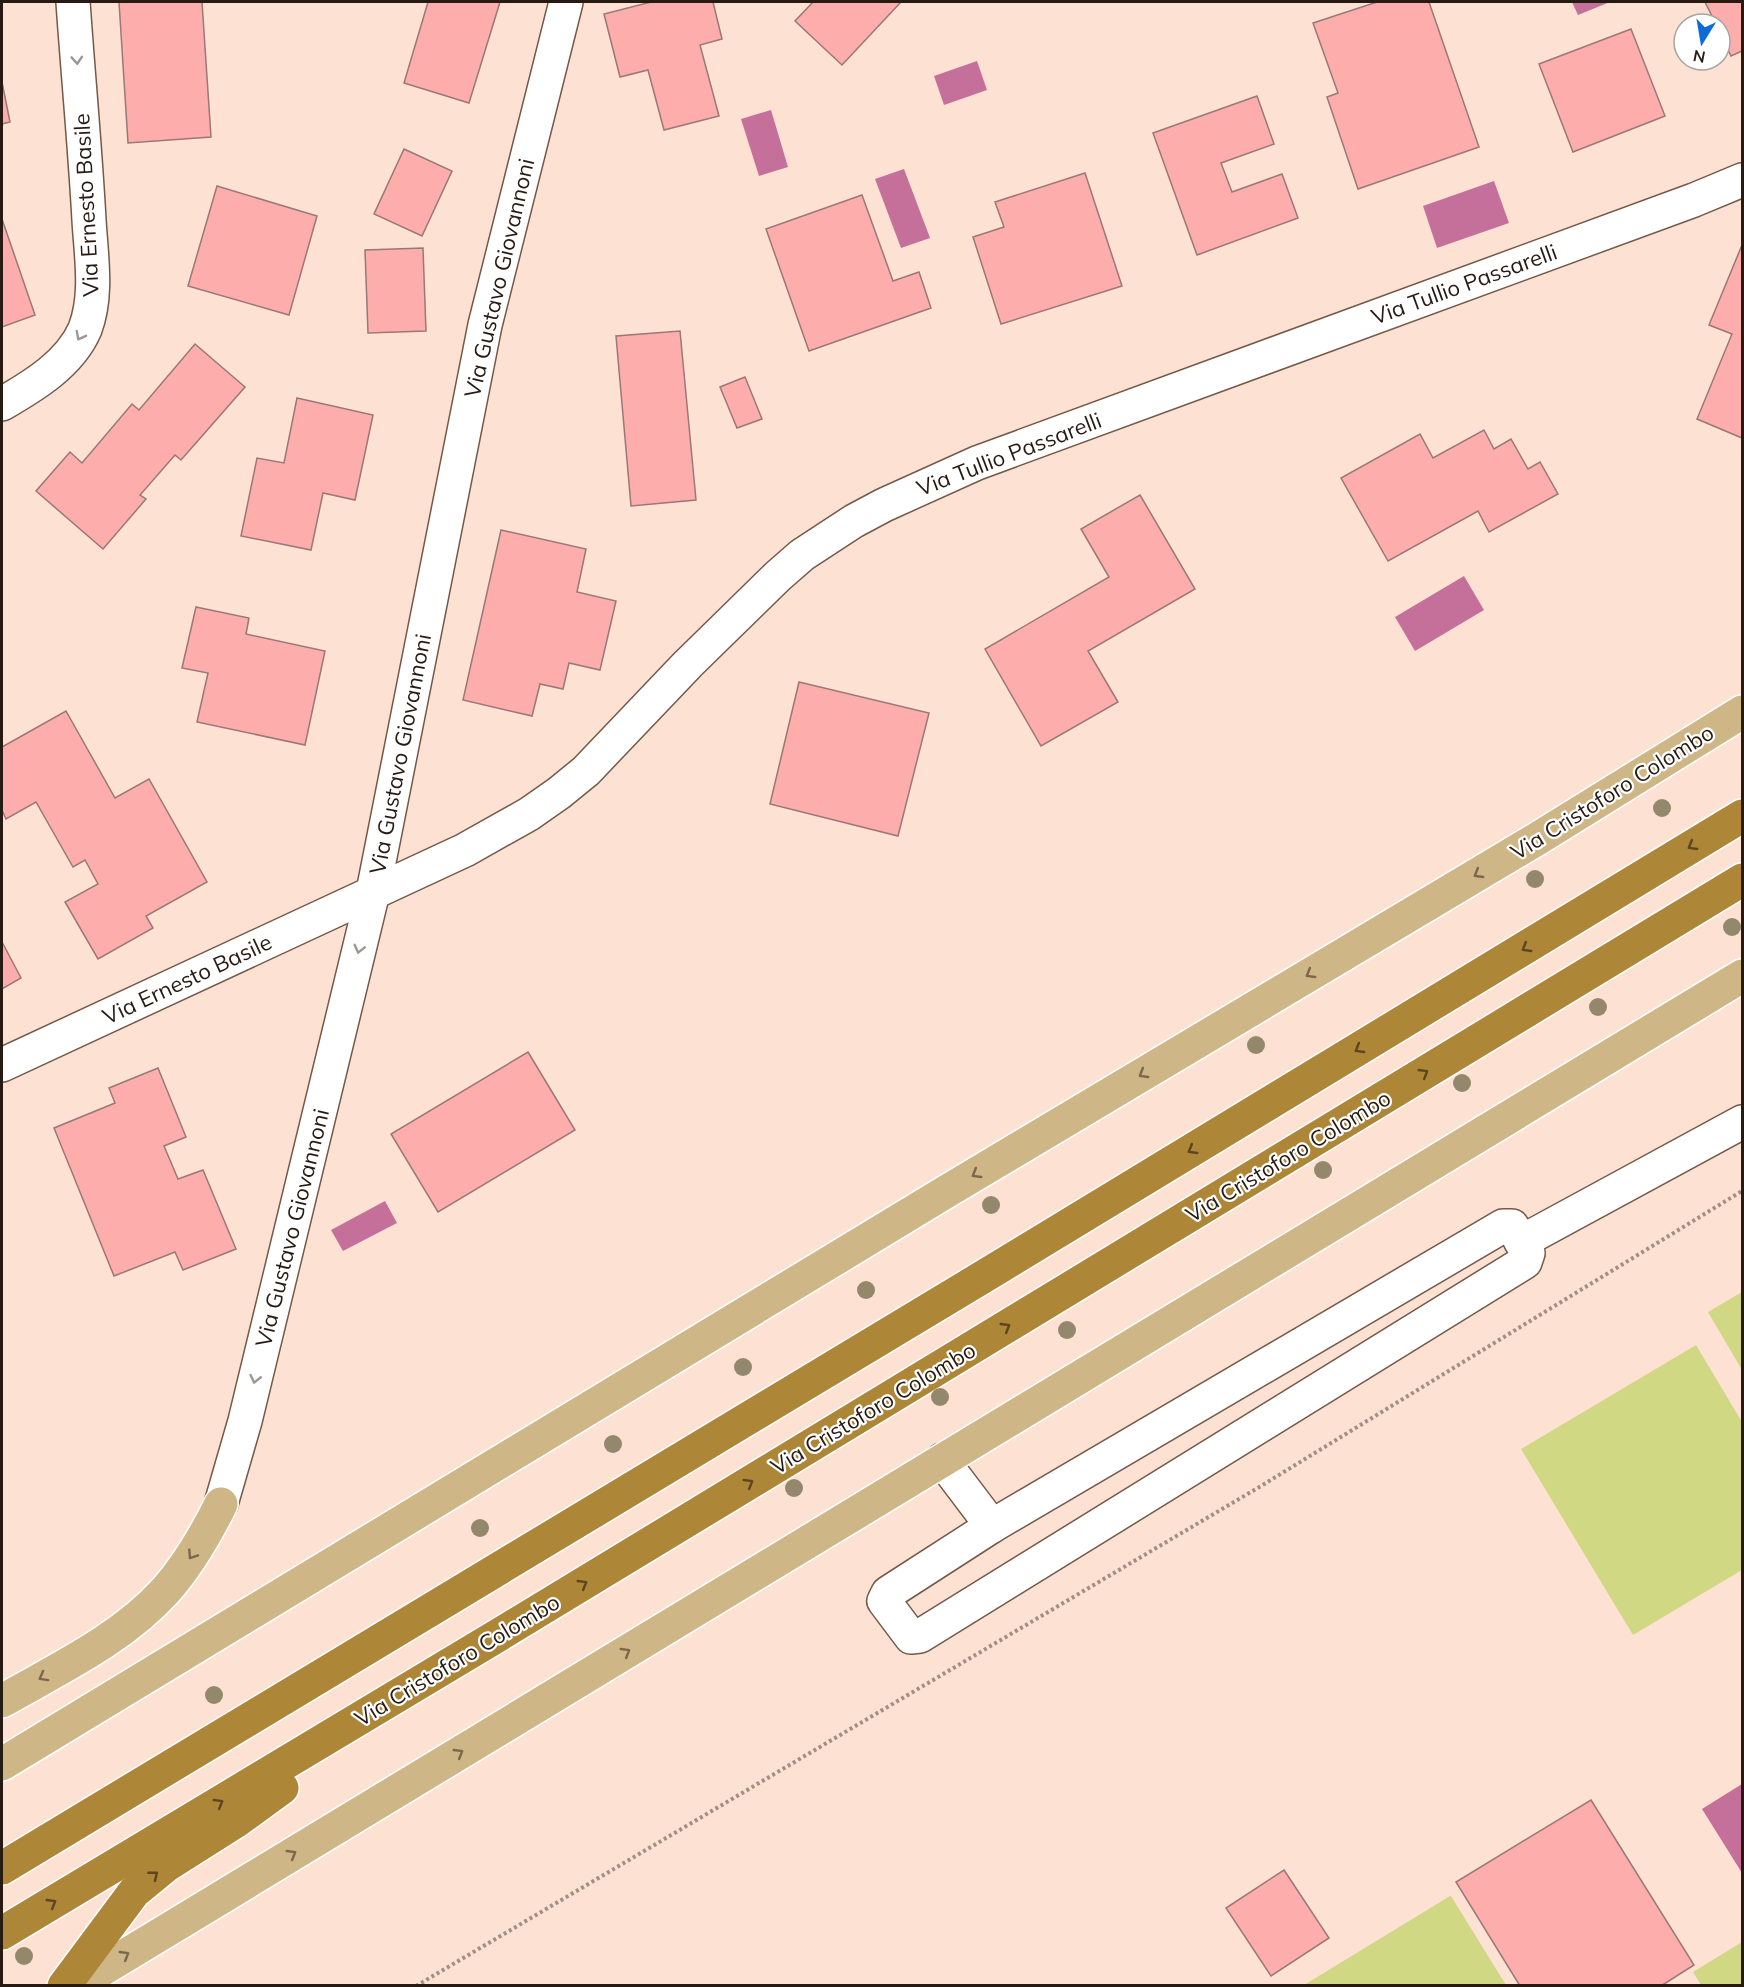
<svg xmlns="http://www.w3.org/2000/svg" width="1744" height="1987" viewBox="0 0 1744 1987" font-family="Mulish,sans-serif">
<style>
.green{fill:#d1d884}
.water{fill:#c5709b}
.building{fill:#fdadac;stroke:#9b7776;stroke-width:1.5}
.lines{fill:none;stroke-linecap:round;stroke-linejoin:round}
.minor-casing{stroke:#745848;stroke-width:36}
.major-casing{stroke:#fff;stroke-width:36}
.highway-casing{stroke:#fff;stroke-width:36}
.path{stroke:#a38e83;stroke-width:4;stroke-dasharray:3 3;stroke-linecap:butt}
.minor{stroke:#fff;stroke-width:33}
.major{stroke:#ceb687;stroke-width:33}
.highway{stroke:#ad8637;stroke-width:33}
.tree{fill:#93886c}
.oneway{stroke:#9d9895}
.oneway2{stroke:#5c4521}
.oneway3{stroke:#7a684d}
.labels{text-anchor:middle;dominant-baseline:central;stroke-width:4.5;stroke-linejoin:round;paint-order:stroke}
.street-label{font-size:22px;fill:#261a13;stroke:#fff}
</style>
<rect width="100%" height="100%" fill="#fde2d3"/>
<g class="green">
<polygon points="1742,1292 1742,1370 1708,1312"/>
<polygon points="1696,1345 1742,1422 1742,1570 1633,1635 1521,1449"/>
<polygon points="1451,1896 1506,1985 1304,1985 1450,1896"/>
<polygon points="1742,1942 1742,1985 1701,1985 1693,1972"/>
</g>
<g class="water">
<polygon points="1572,2 1610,2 1578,15"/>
<polygon points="977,61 987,90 944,105 934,76"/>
<polygon points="771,110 788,167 759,176 741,119"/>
<polygon points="904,169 930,238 901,248 875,179"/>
<polygon points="1494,181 1509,223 1437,248 1423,206"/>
<polygon points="1464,576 1484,610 1415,651 1395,617"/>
<polygon points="385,1201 397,1223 343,1251 331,1230"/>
<polygon points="1742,1784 1742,1873 1702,1809"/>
</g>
<g class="building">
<polygon points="119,2 202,2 211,137 128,143"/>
<polygon points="428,2 500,2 469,103 404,83"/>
<polygon points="651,2 713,2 722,39 700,45 719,116 664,130 648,70 620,77 604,14"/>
<polygon points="813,2 901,2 842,65 795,21"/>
<polygon points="1377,2 1429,2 1479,147 1358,189 1327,97 1338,93 1313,23"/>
<polygon points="1705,2 1742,2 1742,51 1731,56 1720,33 1720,24 1716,24"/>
<polygon points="1631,29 1665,116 1573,152 1539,64"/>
<polygon points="2,82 10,122 2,124"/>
<polygon points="1257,96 1274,144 1221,163 1232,192 1282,174 1298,218 1197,255 1153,133"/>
<polygon points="404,149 452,171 422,236 374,214"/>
<polygon points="1085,173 1122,286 1001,324 973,237 1004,227 995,202"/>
<polygon points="217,186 317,216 289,315 188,286"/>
<polygon points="862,195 893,281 919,272 931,308 809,351 766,229"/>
<polygon points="2,219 35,315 2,327"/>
<polygon points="1742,245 1742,438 1697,419 1732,334 1709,325"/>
<polygon points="423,248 426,331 368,333 365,250"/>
<polygon points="680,331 696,500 631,506 616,336"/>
<polygon points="195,344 245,387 181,460 175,455 140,495 146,499 103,549 36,491 70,452 82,463 132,404 139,410"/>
<polygon points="745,377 762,419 737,428 720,387"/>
<polygon points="297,398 373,415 355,500 323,493 311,550 241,536 257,458 284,463"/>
<polygon points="1484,430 1494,449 1511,439 1528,469 1540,462 1558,494 1489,532 1478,511 1388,561 1341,478 1420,434 1433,458"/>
<polygon points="1140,495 1195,589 1088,651 1118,702 1041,746 985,649 1109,577 1081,529"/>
<polygon points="501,530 586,549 577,592 616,601 600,670 569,663 563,689 540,684 532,716 463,700"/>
<polygon points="196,607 249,618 246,634 325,651 305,745 197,722 208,673 182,668"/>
<polygon points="799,682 929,713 898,836 770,804"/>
<polygon points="66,711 115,798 149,779 207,882 146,916 153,928 98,959 65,902 98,884 85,860 73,867 36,802 6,819 2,810 2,747"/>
<polygon points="2,942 21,978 2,989"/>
<polygon points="528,1052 575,1130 438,1212 391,1134"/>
<polygon points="158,1068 186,1137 164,1146 178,1179 203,1170 236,1249 183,1270 175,1252 114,1276 54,1128 115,1103 109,1088"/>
<polygon points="1591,1800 1694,1965 1661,1986 1520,1986 1456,1882"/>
<polygon points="1284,1870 1329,1938 1271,1976 1226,1908"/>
</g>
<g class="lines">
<defs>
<g id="minor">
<path d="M2,404c31,-18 68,-40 83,-75 13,-34 6,-74 4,-109 -4,-73 -11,-146 -16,-218"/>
<polyline points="2,1065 465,850 529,814 559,793 586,771 688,664 778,576 802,555 854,521 884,505 977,463 1694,200 1742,180"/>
<polygon points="1503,1226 1512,1226 1528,1253 1525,1262 920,1636 911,1637 884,1601 888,1593 992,1526"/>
<polyline points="1521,1242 1742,1122"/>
<polyline points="942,1460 992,1526"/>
<polyline points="221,1504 245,1421 373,892 485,325 566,2"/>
</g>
<g id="major">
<path d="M2,1701c56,-32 120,-62 164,-111 23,-26 40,-56 55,-86"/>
<polyline points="2,1764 944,1193 1537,839 1742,712"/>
<polyline points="75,1986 1742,976"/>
</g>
<g id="highway">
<polyline points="2,1868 1001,1266 1742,816"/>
<polyline points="2,1933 497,1636 1742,880"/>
<polyline points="64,1986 134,1892 167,1865 238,1820 282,1788"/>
</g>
</defs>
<use href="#minor" class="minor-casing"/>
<use href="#major" class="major-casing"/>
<use href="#highway" class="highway-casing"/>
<polyline class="path" points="416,1986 1261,1486 1742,1191"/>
<use href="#minor" class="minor"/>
<use href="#major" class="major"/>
<use href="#highway" class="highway"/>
</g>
<g class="tree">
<circle cx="1662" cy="808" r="9"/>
<circle cx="1535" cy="879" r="9"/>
<circle cx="1732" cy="927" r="9"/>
<circle cx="1598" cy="1007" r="9"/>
<circle cx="1256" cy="1045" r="9"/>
<circle cx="1462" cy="1083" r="9"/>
<circle cx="1323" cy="1170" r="9"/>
<circle cx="991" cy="1205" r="9"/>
<circle cx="866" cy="1290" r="9"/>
<circle cx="1067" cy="1330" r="9"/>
<circle cx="743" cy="1367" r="9"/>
<circle cx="940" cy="1397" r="9"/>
<circle cx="613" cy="1444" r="9"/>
<circle cx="794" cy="1488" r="9"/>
<circle cx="480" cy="1528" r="9"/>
<circle cx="214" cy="1695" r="9"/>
<circle cx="24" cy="1956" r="9"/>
</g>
<defs><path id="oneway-chevron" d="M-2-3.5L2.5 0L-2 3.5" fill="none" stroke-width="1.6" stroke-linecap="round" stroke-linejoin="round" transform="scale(1.5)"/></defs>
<g class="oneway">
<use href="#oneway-chevron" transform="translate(77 60) rotate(86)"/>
<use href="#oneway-chevron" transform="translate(80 336) rotate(118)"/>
<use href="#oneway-chevron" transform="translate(359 949) rotate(104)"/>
<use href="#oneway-chevron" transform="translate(255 1379) rotate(103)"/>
</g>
<g class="oneway2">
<use href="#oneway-chevron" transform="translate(1692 846) rotate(149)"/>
<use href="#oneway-chevron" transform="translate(1526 948) rotate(149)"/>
<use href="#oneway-chevron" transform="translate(1359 1049) rotate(149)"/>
<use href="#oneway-chevron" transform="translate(1424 1073) rotate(-31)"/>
<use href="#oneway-chevron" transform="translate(1192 1150) rotate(149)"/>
<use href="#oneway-chevron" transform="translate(1006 1327) rotate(-31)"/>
<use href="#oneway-chevron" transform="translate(749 1483) rotate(-31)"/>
<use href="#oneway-chevron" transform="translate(583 1584) rotate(-31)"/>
<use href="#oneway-chevron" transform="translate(219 1803) rotate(-31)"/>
<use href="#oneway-chevron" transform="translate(154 1875) rotate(-39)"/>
<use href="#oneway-chevron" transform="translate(52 1903) rotate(-31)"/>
</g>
<g class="oneway3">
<use href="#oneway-chevron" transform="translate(1478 874) rotate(149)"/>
<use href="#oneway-chevron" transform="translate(1310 974) rotate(149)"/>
<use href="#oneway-chevron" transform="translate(1143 1074) rotate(149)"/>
<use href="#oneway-chevron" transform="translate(976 1174) rotate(149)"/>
<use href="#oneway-chevron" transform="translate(192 1555) rotate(124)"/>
<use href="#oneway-chevron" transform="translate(626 1652) rotate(-31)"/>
<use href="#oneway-chevron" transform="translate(43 1677) rotate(151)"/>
<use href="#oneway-chevron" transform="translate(459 1753) rotate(-31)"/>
<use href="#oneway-chevron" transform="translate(292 1854) rotate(-31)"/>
<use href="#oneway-chevron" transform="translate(125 1955) rotate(-31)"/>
</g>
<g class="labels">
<g class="street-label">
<text transform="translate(86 205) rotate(-93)">Via Ernesto Basile</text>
<text transform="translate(499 278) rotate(-77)">Via Gustavo Giovannoni</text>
<text transform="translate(1464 284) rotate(-20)">Via Tullio Passarelli</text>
<text transform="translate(1009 454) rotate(-21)">Via Tullio Passarelli</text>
<text transform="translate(400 754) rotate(-79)">Via Gustavo Giovannoni</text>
<text transform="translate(1612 792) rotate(-32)">Via Cristoforo Colombo</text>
<text transform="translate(187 979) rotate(-25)">Via Ernesto Basile</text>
<text transform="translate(1288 1156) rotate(-31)">Via Cristoforo Colombo</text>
<text transform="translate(292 1228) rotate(-76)">Via Gustavo Giovannoni</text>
<text transform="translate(873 1408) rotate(-31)">Via Cristoforo Colombo</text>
<text transform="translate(457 1660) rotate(-31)">Via Cristoforo Colombo</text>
</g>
</g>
<rect width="1744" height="1987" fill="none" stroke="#261a13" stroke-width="6"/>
<g transform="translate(1702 42) rotate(191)"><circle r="28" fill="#ffffff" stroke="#a8a3a1" stroke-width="1.5"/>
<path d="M0-4.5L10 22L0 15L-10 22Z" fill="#0b6cd5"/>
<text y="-9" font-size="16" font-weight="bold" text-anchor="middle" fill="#261a13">N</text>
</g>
</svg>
